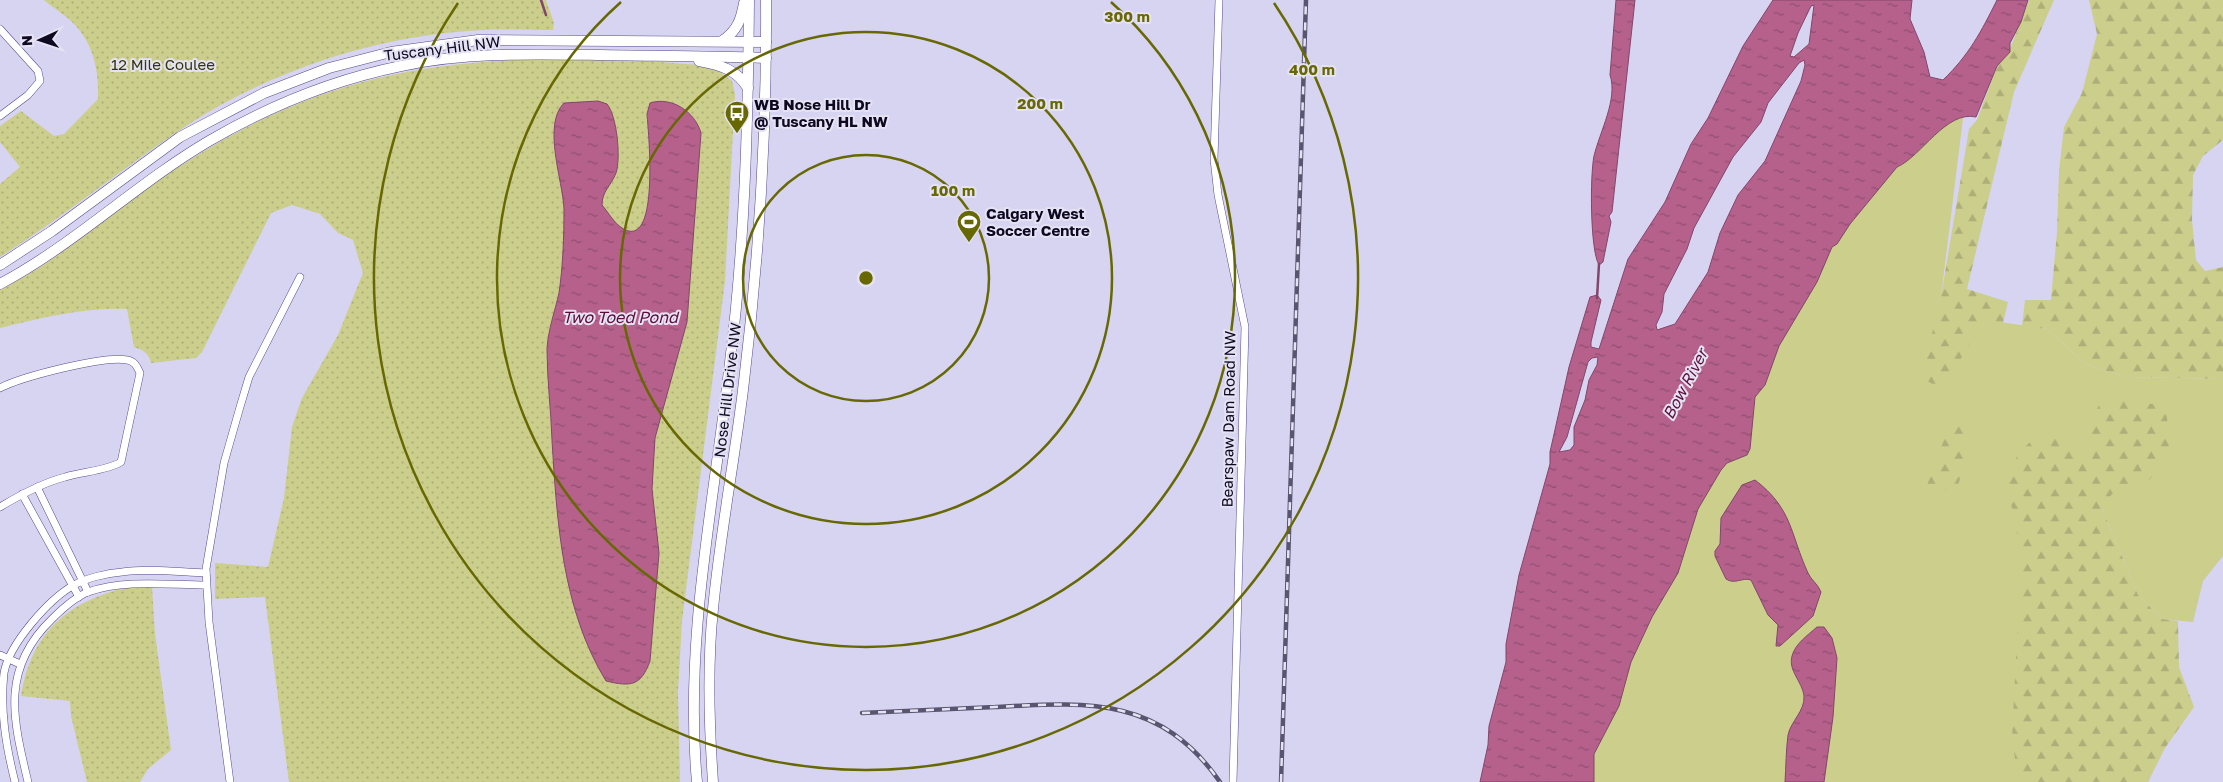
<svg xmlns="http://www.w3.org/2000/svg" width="2223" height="782" viewBox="0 0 2223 782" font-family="'Golos Text',sans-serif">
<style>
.grass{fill:#ccce8c}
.forest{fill:url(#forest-firs)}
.park{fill:url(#park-dots)}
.water{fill:url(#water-ripples);stroke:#83466b;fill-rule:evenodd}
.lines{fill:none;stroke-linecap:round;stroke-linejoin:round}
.stream{stroke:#83466b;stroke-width:2.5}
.street-casing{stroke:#564a8c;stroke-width:8}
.secondary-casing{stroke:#564a8c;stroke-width:11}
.street{stroke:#fff;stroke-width:7}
.secondary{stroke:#fff;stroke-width:10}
.rail-casing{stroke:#59546f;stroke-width:4.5}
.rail{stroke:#e5e3f3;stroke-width:2.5;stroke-dasharray:8;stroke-linecap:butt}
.ring{fill:none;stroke:#676802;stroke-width:2.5}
.labels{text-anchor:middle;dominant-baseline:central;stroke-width:4;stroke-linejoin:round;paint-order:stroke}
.street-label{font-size:15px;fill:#0e0821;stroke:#e5e3f3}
.park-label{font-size:15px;fill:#34340b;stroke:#e5e3f3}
.poi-label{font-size:15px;font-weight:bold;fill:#0e0821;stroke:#e5e3f3;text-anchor:start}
.water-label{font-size:16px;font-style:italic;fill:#5c0d3c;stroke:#e5e3f3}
.centre{fill:#676802;stroke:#e5e3f3;stroke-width:2.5}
.ring-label{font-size:15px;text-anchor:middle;font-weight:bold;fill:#676802;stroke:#e5e3f3;stroke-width:4;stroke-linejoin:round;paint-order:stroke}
</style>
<defs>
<pattern id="forest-firs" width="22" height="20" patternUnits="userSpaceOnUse" patternTransform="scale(1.25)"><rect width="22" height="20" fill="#ccce8c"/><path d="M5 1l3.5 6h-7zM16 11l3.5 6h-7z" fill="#aeaf78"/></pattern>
<pattern id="park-dots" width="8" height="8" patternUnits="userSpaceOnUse" patternTransform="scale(1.25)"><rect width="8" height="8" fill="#ccce8c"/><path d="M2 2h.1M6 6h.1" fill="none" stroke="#aeaf78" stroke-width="1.8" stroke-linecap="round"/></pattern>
<pattern id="water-ripples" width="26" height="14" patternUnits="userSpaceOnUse" patternTransform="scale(1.25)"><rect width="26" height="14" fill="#b5618b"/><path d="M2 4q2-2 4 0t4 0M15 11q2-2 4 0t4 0" fill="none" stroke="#924e71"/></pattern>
</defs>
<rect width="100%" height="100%" fill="#d7d4f2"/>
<polygon class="grass" points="1964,110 1939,313 2047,329 2087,365 2127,377 2223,379 2223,556 2203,581 2193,622 2162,619 2138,595 2102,508 2030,782 1583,782 1698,493 1817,255 1906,146"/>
<g class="forest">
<polygon points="2029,0 2054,0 2014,92 1967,289 2008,302 2003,323 1998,330 1985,325 1971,326 1970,343 1960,360 1955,381 1934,385 1924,379 1923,368 1940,303 1969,129 1977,120 1997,66 2010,49"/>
<polygon points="2089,0 2223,0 2223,140 2203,156 2193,175 2192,220 2196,260 2205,271 2223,267 2223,379 2127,377 2087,365 2047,329 2022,326 2025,300 2051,300 2057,232 2059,171 2064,127 2082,93 2097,34"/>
<path d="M2123,401l41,4 3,10 2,34 -5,14 -21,24 -31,7 -10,14 36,87 24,24 16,2 1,46 15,40 -29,41 -17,34h-130l-6,-45 8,-158 -4,-60 -10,-28 -1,-13 1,-7 18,-23 13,-13c27,2 26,5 47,21l7,-2 1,-35 7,-14z"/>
<path d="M1954,413l9,1c3,25 3,53 -7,76h-9l-20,-5z"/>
</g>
<g class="park">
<path d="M44,0h502l8,23 -1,7c-23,0 -48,-1 -71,0 -102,5 -208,39 -293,94 -64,42 -124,92 -189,133v-73l20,-17 -20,-25v-16l21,-15 33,25 10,-2 34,-35c1,-28 -4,-56 -26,-77 -8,-8 -19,-14 -28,-22z"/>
<path d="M548,59l99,2 65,5 20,15 3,13 -10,187 -43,340 -4,71 2,90h-391l-24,-185 -50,2v-36l53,4 16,-69 8,-71 10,-29 36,-63 25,-62 -10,-33 -15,-7 -18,-19 -28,-9 -21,8 -69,139 -6,6 -45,5c-2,-10 -8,-13 -17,-16l-7,-38c-44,-2 -85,9 -127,19v-38c60,-30 109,-76 165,-114 125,-85 233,-115 383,-117z"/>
<path d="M129,587h23l3,47 16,116 -23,19 -8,13h-53l-16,-66 -1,-15 -49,-5c10,-64 47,-95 108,-109z"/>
</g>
<g class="water">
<path d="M1616,0h19l-23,212 -3,4 2,6 -8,40 -4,3c-9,-15 -9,-90 -5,-109 6,-25 24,-57 16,-81z"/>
<path d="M1773,0h139l-2,19 14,33 6,25 13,3c26,-25 38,-48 54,-80h31l-7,22 -11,21v9l-13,14 -21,51c-30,-7 -55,40 -79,50l-47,57 -13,20 -5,3 -15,35 -38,64 -14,39 -10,12 -5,52 -3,6 -20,8 -6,7 -23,39 -20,64 -26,44 -21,45 -12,44 -25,48v28h-114l8,-37 1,-19 17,-64v-18l13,-69 31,-111v-12l19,-85 21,-70 7,-2 4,5 -10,42v5l8,2 29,-90 37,-57 26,-58 17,-26 35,-72zM1814,5l-5,39 -15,13 -4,-1 8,-23 13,-27zM1804,60l1,5 -4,16 -36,80 -27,34 -18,38 -12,39 -33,52 -18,6 -1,-5 6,-13 2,-18 23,-45 7,-21 39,-71 28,-35 7,-19 31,-40zM1598,357l-1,8 -8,15 -4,20 -11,27v18l-4,5 -11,2 8,-15 21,-75 4,-4z"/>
<path d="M598,101l9,3c10,12 14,54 9,69 -5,13 -14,18 -14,32 6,7 12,18 20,23 39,25 26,-100 25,-114l3,-11c22,-7 45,9 51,30l-14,189 -32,116 -3,51 7,64 -9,108c-9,25 -19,26 -44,20 -44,-72 -49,-159 -54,-241 -1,-30 -5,-61 -5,-91 1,-19 8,-38 12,-56 4,-27 5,-57 5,-84 -1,-28 -22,-84 0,-106z"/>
<path d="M1755,480c38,29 35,54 53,93 3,7 10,11 13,19l-8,24 -33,30h-4l2,-21 -10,-10 -17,-35c-9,-3 -16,5 -25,-1l-11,-23v-5l5,-7 1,-26 21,-33z"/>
<path d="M1817,627h7l8,11 5,20 -4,59 -9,65h-39c1,-15 1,-32 3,-47 3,-14 17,-24 16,-39 -2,-15 -16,-25 -12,-40 3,-12 16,-21 25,-29z"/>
</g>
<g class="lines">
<g class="stream">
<polyline points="541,0 546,15"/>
<polyline points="1597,298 1599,264"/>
</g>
<defs>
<g id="street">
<polyline points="1219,0 1214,159 1218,195 1245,327 1233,782"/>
<polyline points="0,29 38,71 40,81 28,95 0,116"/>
<path d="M0,388c21,-11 105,-33 127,-28 8,1 10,7 13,13l-19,89c-12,8 -40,10 -56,15 -23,6 -45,18 -65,30"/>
<polyline points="37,487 88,592"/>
<polyline points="22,494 79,597"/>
<polyline points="0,655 20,664"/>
<path d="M15,782c-9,-36 -15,-71 -11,-109 5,-29 45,-74 70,-88 13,-7 33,-12 48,-13 27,-4 57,0 84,1"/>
<path d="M28,782c-15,-63 -28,-113 24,-163 10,-10 23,-22 36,-27 37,-13 80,-7 118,-7"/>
<polyline points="230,782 209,622 206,569 224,463 240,407 249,377 300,277"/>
</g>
<g id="secondary">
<path d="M722,41c15,-10 19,-21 22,-38"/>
<path d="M699,61c21,4 37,8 49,27"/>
<polyline points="0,265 52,231 180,137 264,93 329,68 391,52 478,40 766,42"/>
<path d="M0,284c75,-40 136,-100 209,-143 60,-35 124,-61 192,-75 65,-14 133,-12 199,-11 55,1 111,1 166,3"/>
<path d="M697,782c-13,-142 17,-280 33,-420 15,-120 18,-241 19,-362"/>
<path d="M713,782c-4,-58 -6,-116 0,-173 7,-74 21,-146 30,-219 16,-130 24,-260 23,-390"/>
</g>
</defs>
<use href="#street" class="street-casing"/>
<use href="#secondary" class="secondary-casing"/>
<use href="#street" class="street"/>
<use href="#secondary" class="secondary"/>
<defs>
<g id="rail">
<path d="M862,713c45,-2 89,-4 133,-6 93,-5 165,-11 225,75"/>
<polyline points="1281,782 1306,0"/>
</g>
</defs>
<use href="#rail" class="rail-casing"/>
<use href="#rail" class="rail"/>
</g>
<g class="ring">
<circle cx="866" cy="278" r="123"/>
<circle cx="866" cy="278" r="246"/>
<path d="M1111 2A369 369 0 1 1 621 2"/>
<path d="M1274 3A492 492 0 1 1 458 3"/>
</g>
<defs>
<symbol id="bus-pin" viewBox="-11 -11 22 30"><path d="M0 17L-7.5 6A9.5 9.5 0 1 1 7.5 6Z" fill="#676802" stroke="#e5e3f3"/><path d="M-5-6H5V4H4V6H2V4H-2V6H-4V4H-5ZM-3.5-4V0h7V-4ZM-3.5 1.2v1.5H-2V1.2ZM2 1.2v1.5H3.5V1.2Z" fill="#fff"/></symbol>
<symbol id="stadium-pin" viewBox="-11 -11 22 30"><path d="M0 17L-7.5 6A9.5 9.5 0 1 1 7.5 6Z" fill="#676802" stroke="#e5e3f3"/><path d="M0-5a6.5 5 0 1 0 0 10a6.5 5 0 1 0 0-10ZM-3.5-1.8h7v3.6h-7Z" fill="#fff"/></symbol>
</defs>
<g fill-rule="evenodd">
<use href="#bus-pin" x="723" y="99" width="28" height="38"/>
<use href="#stadium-pin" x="955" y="208" width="28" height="38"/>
</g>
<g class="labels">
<g class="street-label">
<text transform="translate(442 48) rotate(-7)">Tuscany Hill NW</text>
<text transform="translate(727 390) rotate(-83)">Nose Hill Drive NW</text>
<text transform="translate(1228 419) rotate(-89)">Bearspaw Dam Road NW</text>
</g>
<g class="park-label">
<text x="163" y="64">12 Mile Coulee</text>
</g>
<g class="poi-label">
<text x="754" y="104">WB Nose Hill Dr<tspan x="754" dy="17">@ Tuscany HL NW</tspan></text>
<text x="986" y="213">Calgary West<tspan x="986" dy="17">Soccer Centre</tspan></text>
</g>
<g class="water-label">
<text x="620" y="317">Two Toed Pond</text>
<text transform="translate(1685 384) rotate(-62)">Bow River</text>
</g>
</g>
<circle cx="866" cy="278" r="8" class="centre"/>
<g class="ring-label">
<text x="1127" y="22">300 m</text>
<text x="1312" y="75">400 m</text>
<text x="1040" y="109">200 m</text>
<text x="953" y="196">100 m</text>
</g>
<g transform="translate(40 40) rotate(267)" stroke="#e5e3f3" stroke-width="4" paint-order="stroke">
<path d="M0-4L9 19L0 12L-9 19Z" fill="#0e0821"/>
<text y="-8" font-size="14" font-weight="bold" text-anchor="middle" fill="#0e0821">N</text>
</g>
</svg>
